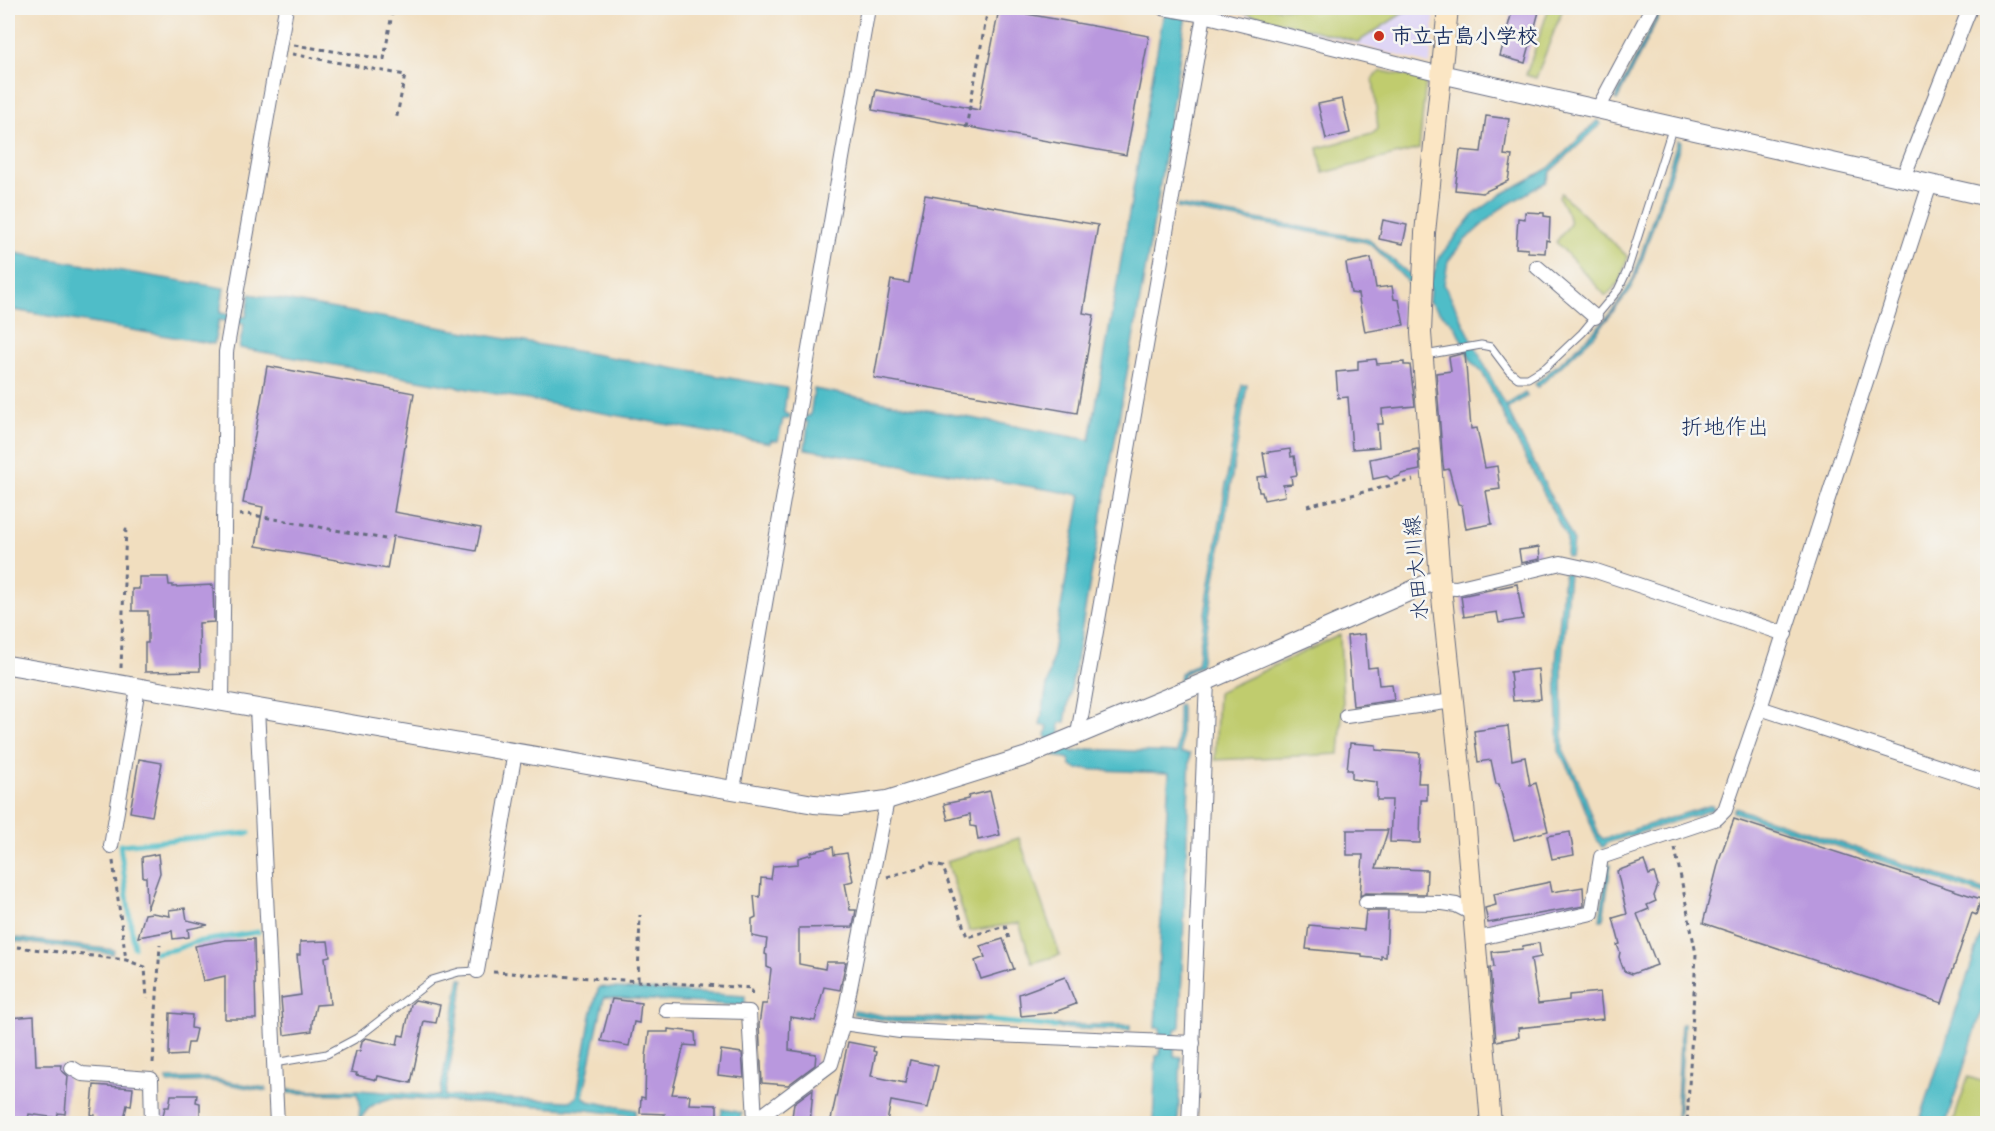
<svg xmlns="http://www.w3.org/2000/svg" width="1995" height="1131" viewBox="0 0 1995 1131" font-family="Sriracha,'Klee One',sans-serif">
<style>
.built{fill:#dfd5f5}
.green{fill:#c0cc6e;stroke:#6e7e66;stroke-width:1.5}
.water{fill:#4fbdc8;stroke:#357693;stroke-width:1.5}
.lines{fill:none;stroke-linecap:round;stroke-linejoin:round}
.stream{stroke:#4fbdc8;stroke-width:5}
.building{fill:#b998de}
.service-casing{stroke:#666c80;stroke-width:9}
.minor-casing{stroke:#666c80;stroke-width:16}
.tertiary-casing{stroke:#666c80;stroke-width:20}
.secondary-casing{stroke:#666c80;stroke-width:22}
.path{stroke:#666c80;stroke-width:3;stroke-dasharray:4.5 4.5;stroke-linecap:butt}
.service{stroke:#fff;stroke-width:7}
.minor{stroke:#fff;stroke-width:14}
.tertiary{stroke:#fff;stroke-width:18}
.secondary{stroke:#fbe6c4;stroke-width:20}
.poi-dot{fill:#c8321e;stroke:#f6f6f2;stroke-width:2}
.labels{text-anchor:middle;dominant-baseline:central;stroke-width:5;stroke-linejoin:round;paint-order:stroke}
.poi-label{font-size:21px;font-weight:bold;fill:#1b2f5e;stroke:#f6f6f2;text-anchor:start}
.street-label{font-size:21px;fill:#1b2f5e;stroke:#f6f6f2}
.neighbourhood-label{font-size:22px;fill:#1b2f5e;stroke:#f6f6f2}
</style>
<rect width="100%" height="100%" fill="#f6f6f2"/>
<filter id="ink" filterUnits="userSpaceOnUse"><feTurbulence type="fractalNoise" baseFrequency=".0167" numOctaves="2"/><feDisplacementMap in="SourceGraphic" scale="12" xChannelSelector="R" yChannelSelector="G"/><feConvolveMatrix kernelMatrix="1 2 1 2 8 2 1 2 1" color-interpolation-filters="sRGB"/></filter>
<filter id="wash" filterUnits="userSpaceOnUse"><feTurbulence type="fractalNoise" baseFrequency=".008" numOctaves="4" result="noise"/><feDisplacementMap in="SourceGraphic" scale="24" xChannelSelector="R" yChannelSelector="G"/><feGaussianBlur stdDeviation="1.35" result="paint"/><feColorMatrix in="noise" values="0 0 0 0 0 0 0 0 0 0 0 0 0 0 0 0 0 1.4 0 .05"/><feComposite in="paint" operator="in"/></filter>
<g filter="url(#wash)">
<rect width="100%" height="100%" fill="#f1debf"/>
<polygon class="built" points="1220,8 1435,8 1430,64"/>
<g class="green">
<polygon points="1226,8 1411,8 1358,42"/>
<polygon points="1549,8 1563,8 1536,78 1526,75"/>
<polygon points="1382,71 1426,80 1419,149 1323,173 1318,148 1372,134 1378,129 1373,78"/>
<polygon points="1561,193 1628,257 1619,282 1606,296 1556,242 1570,224 1568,215 1559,197"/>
<polygon points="1340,635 1343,704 1339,754 1215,760 1218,692"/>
<polygon points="1019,838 1060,955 1032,963 1019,923 969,931 947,861"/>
<polygon points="1968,1077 1987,1083 1987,1123 1953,1123"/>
</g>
<g class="water">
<path d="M1167,8h20l-30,196 -92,518 -5,1c-2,11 3,23 13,29l15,-3 89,4 1,-48 2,-1 1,3v46l9,1 -10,274 -5,1 -1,27 7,1 -3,66h-25l3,-67 4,-1v-27h-5l14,-255 -92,-4 -6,-3 -2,-7 -14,-3 -9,-21 2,-8 -8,-2 41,-230 -276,-46 3,-27 -4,-1 2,-5h4l4,-27 276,51 72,-418z"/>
<polygon points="1661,8 1663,8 1617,100 1615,99"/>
<polygon points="1598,120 1601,124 1550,172 1546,182 1500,209 1464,241 1448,261 1444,284 1505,406 1525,393 1527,396 1507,409 1573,540 1571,557 1566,556 1567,539 1482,372 1472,363 1455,326 1429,302 1430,288 1410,284 1375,248 1366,242 1177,208 1178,205 1368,239 1408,273 1420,277 1432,278 1440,256 1473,215 1502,194 1549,168"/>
<path d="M1678,140l3,2 -42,127 -9,21 -36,46 -56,51 -3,-3c37,-31 77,-63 99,-107z"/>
<polygon points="8,252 224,288 220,313 246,317 250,294 787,388 784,413 790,415 789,419 783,419 778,441 771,440 770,443 239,348 244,324 219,320 214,344 8,309"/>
<polygon points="1242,385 1247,385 1201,665 1183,674 1183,678 1179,680 1180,673 1197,664"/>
<polygon points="1564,573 1569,573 1562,660 1563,749 1582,788 1599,835 1603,839 1712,805 1714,809 1606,843 1605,846 1602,847 1597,840 1574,780 1559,751 1556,664"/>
<polygon points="1735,808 1987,891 1987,896 1733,812"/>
<polygon points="1608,864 1611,864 1603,920 1600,920"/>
<polygon points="1987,917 1987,994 1946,1123 1919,1123"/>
<polygon points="8,937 114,950 113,954 8,940"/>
<path d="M460,978l4,2 -19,116 125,5 7,-4 14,-82 8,-28 146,9v10l-141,-9 -21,99 5,5 48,9 -1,6 -49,-6 -190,-12c-18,2 -29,8 -37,24l1,-20 -3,-8 -69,-1v-3l31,1 39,-1 82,6z"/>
<polygon points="854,1010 896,1018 990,1018 990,1021 895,1022 853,1014"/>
<polygon points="1681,1024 1684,1024 1678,1123 1676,1123"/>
<polygon points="1048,1025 1130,1025 1130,1030 1047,1028"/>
<polygon points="208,1078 265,1088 266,1091 210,1081 167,1083 167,1079"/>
<polygon points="722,1109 742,1113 738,1123 724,1123 721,1118"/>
</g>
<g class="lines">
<g class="stream">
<polyline points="134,947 120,845 249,833"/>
<polyline points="155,953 176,949 195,942 258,932"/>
<polyline points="983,1020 1055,1027"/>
</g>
</g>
<g id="blocks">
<g class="building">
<polygon points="1513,8 1540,8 1525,63 1500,56"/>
<polygon points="999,9 1149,36 1126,155 872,110 876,90 979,110"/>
<polygon points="1342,99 1350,133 1326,139 1318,104"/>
<polygon points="1486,116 1509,119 1504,155 1512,156 1508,181 1482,193 1455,190 1460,150 1481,152"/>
<polygon points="925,195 1098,225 1083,313 1094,315 1077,413 874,378 891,280 909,283"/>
<polygon points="1525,212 1544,213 1544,216 1550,217 1549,241 1546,240 1545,253 1528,252 1528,249 1516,248 1518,218 1525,219"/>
<polygon points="1383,220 1407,225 1403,244 1379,239"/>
<polygon points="1371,258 1376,288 1392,286 1394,299 1399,300 1404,325 1365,332 1358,294 1351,293 1346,263"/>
<polygon points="1465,353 1471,429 1477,428 1485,468 1497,466 1500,489 1486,491 1492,524 1466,529 1462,505 1458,504 1449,469 1444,470 1443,464 1436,373 1451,371 1449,357"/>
<polygon points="1376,359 1377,364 1404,362 1404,365 1410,365 1415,406 1382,409 1383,424 1377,424 1379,447 1352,449 1348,397 1338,398 1336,372 1358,370 1358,361"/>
<polygon points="267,366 414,393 394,512 481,528 476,551 393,536 387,569 256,546 263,507 243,503"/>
<polygon points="1290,449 1291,457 1294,456 1297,475 1291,476 1292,484 1283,485 1285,496 1264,500 1262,492 1259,492 1257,477 1267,476 1263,453"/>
<polygon points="1418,449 1420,470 1401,474 1400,476 1390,479 1387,476 1373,479 1370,459"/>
<polygon points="1539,547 1540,559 1521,563 1519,550"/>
<polygon points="139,577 168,577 169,585 173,585 173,587 213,585 214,622 199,623 200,671 145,672 145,643 148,643 148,611 132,611 132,589 139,589"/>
<polygon points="1517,584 1523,619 1499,623 1497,612 1464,617 1461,596"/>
<polygon points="1365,634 1368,668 1377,667 1379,685 1392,684 1394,700 1353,706 1347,636"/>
<polygon points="1538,669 1541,699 1513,701 1510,672"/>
<polygon points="1508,726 1512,760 1525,757 1530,785 1536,783 1548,831 1514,840 1499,784 1496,784 1491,760 1478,762 1474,731"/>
<polygon points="1350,743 1376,745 1376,750 1420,753 1418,783 1427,783 1427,800 1421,800 1420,843 1390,842 1392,800 1377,800 1377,782 1352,779 1352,770 1347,770"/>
<polygon points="139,759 162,763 152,816 130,812"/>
<polygon points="990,791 1000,835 978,840 976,827 971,826 970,814 948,820 944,804 968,799 969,796"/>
<polygon points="1734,819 1981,899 1976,915 1972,913 1942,1003 1703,923 1720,857"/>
<polygon points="1347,830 1388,830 1376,868 1427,870 1426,894 1366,893 1360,896 1363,855 1347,855"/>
<polygon points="1570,832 1574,855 1552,859 1547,836"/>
<polygon points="833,847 834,855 847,853 853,881 845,883 850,910 856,910 853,927 799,928 799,964 825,969 826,962 846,962 840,990 824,987 815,1021 790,1017 789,1050 816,1054 815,1065 788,1085 762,1083 759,1025 762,1004 767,1004 771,969 767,967 767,955 765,954 767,939 752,936 752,919 756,917 754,896 760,897 761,878 771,879 773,866 798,864 798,858 812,854 811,852"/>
<polygon points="158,854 160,873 147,909 146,877 143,877 142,857"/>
<polygon points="1644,861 1649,875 1654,873 1658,885 1654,896 1656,901 1647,905 1649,909 1637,914 1657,965 1632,974 1624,971 1619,957 1620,952 1617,945 1620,944 1613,918 1627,914 1617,871"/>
<polygon points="1550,882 1552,892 1583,887 1584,906 1488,923 1485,908 1496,905 1494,894"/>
<polygon points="185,908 187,920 208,925 188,929 189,937 173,939 172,931 138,937 145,914 152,913 170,916 169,910"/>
<polygon points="1366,911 1388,911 1386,957 1381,956 1381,959 1362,957 1362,954 1306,949 1309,925 1364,930"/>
<polygon points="254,939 256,1019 225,1019 225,976 203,981 195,946 226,940"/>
<polygon points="1003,939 1014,969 981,979 975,961 985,957 980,946"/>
<polygon points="328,941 330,956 325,957 330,1004 316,1005 312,1023 312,1031 284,1035 281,998 301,995 297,955 300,955 300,942"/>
<polygon points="1539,943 1541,957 1531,959 1538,1004 1569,1000 1569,995 1600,992 1603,1019 1518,1028 1519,1037 1496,1041 1490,968 1494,967 1492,952 1522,949 1523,946"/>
<polygon points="1065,977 1076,1004 1052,1013 1021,1016 1019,994"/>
<polygon points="612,999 641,1003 639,1023 634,1022 629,1046 601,1041"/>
<polygon points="415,1000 440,1005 436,1023 424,1021 411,1083 378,1076 377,1080 356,1075 357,1073 351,1072 356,1051 360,1051 362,1041 366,1038 397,1045 399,1035 404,1036 411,1004"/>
<polygon points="170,1013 192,1015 191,1028 196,1029 193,1043 188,1043 186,1055 169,1056"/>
<polygon points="34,1016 36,1065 62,1065 61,1070 68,1076 65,1114 58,1113 57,1118 29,1114 27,1124 8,1124 8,1018"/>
<polygon points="668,1029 695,1032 696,1046 684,1045 672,1094 690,1095 689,1104 717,1105 717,1124 662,1124 665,1114 640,1113 641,1097 645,1098 646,1057 649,1032 668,1032"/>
<polygon points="848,1042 874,1047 873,1051 876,1052 871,1076 905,1083 910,1060 938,1066 928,1108 891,1101 887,1122 830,1124"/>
<polygon points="721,1050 742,1053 744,1078 718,1075"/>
<polygon points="94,1085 133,1088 131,1106 127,1105 123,1123 95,1120 95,1115 91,1115"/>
<polygon points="813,1089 810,1124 791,1124 794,1103"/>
<polygon points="171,1095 197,1095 196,1102 200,1103 200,1124 161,1124 165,1107 169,1107"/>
</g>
</g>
</g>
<g filter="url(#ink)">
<use href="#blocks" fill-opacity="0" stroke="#666c80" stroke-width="1.5"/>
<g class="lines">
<defs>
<g id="service">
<polyline points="1425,355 1481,345 1491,347 1509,371 1518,378 1528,378 1546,367 1582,333 1618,290 1627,271 1673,126"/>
<polyline points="274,1063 327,1054 357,1038 432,980 459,972 477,971"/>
</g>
<g id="minor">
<polyline points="1163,8 1204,15 1441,74"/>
<polyline points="1598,109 1652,8"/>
<polyline points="1903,178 1970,8"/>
<polyline points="1537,267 1595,317"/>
<polyline points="1441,587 1456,588 1561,563 1593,570 1785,634"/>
<polyline points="222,702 226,352 286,8"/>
<polyline points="257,708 277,1124"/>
<polyline points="1760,708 1988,783"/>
<polyline points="1346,716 1453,701"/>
<polyline points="1078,734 1204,15"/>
<polyline points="733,789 868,8"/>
<polyline points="111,846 138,688"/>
<polyline points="1366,902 1443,903 1456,905 1472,913"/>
<polyline points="1475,939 1592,913 1601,857 1717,818 1725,810 1760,708 1930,184"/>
<polyline points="477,971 515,752"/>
<polyline points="666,1010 749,1012 755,1120"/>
<polyline points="843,1023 900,1031 1193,1043"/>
<polyline points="72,1068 82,1074 151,1079 152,1124"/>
<polyline points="751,1124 831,1064 843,1023 887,800"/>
<polyline points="1189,1124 1207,681"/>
</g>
<g id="tertiary">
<polyline points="1441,74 1988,197"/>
<polyline points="8,665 814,804 843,806 887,800 1027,756 1207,681 1440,578"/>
</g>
<polyline id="secondary" points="1448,8 1425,233 1421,333 1440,578 1464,805 1491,1124"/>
</defs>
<use href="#service" class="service-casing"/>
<use href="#minor" class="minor-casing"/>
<use href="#tertiary" class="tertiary-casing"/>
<use href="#secondary" class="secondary-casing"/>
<g class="path">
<polyline points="294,45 384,59 393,8"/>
<polyline points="292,54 405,75 396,121"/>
<polyline points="966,128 988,8"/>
<polyline points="1307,506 1413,480"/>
<polyline points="239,515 247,514 385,539"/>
<polyline points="121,668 126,526"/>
<polyline points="1675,848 1696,954 1687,1124"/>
<polyline points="113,861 126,960"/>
<polyline points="887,877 931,864 943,867 967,937 1005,926 1009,939"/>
<polyline points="8,946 126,960 145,967 147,999"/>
<polyline points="493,972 752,988 751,998"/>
<polyline points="638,980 640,915"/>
<polyline points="153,1063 160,945"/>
</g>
<use href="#service" class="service"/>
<use href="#minor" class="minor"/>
<use href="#tertiary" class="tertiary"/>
<use href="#secondary" class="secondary"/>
</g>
</g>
<circle class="poi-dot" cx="1379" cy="36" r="6"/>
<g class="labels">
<g class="poi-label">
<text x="1391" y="36">市立古島小学校</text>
</g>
<g class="street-label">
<text transform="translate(1416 568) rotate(-95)">水田大川線</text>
</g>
<g class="neighbourhood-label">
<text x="1725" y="426">折地作出</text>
</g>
</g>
<rect width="1995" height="1131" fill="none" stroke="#f6f6f2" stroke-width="30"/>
</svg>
